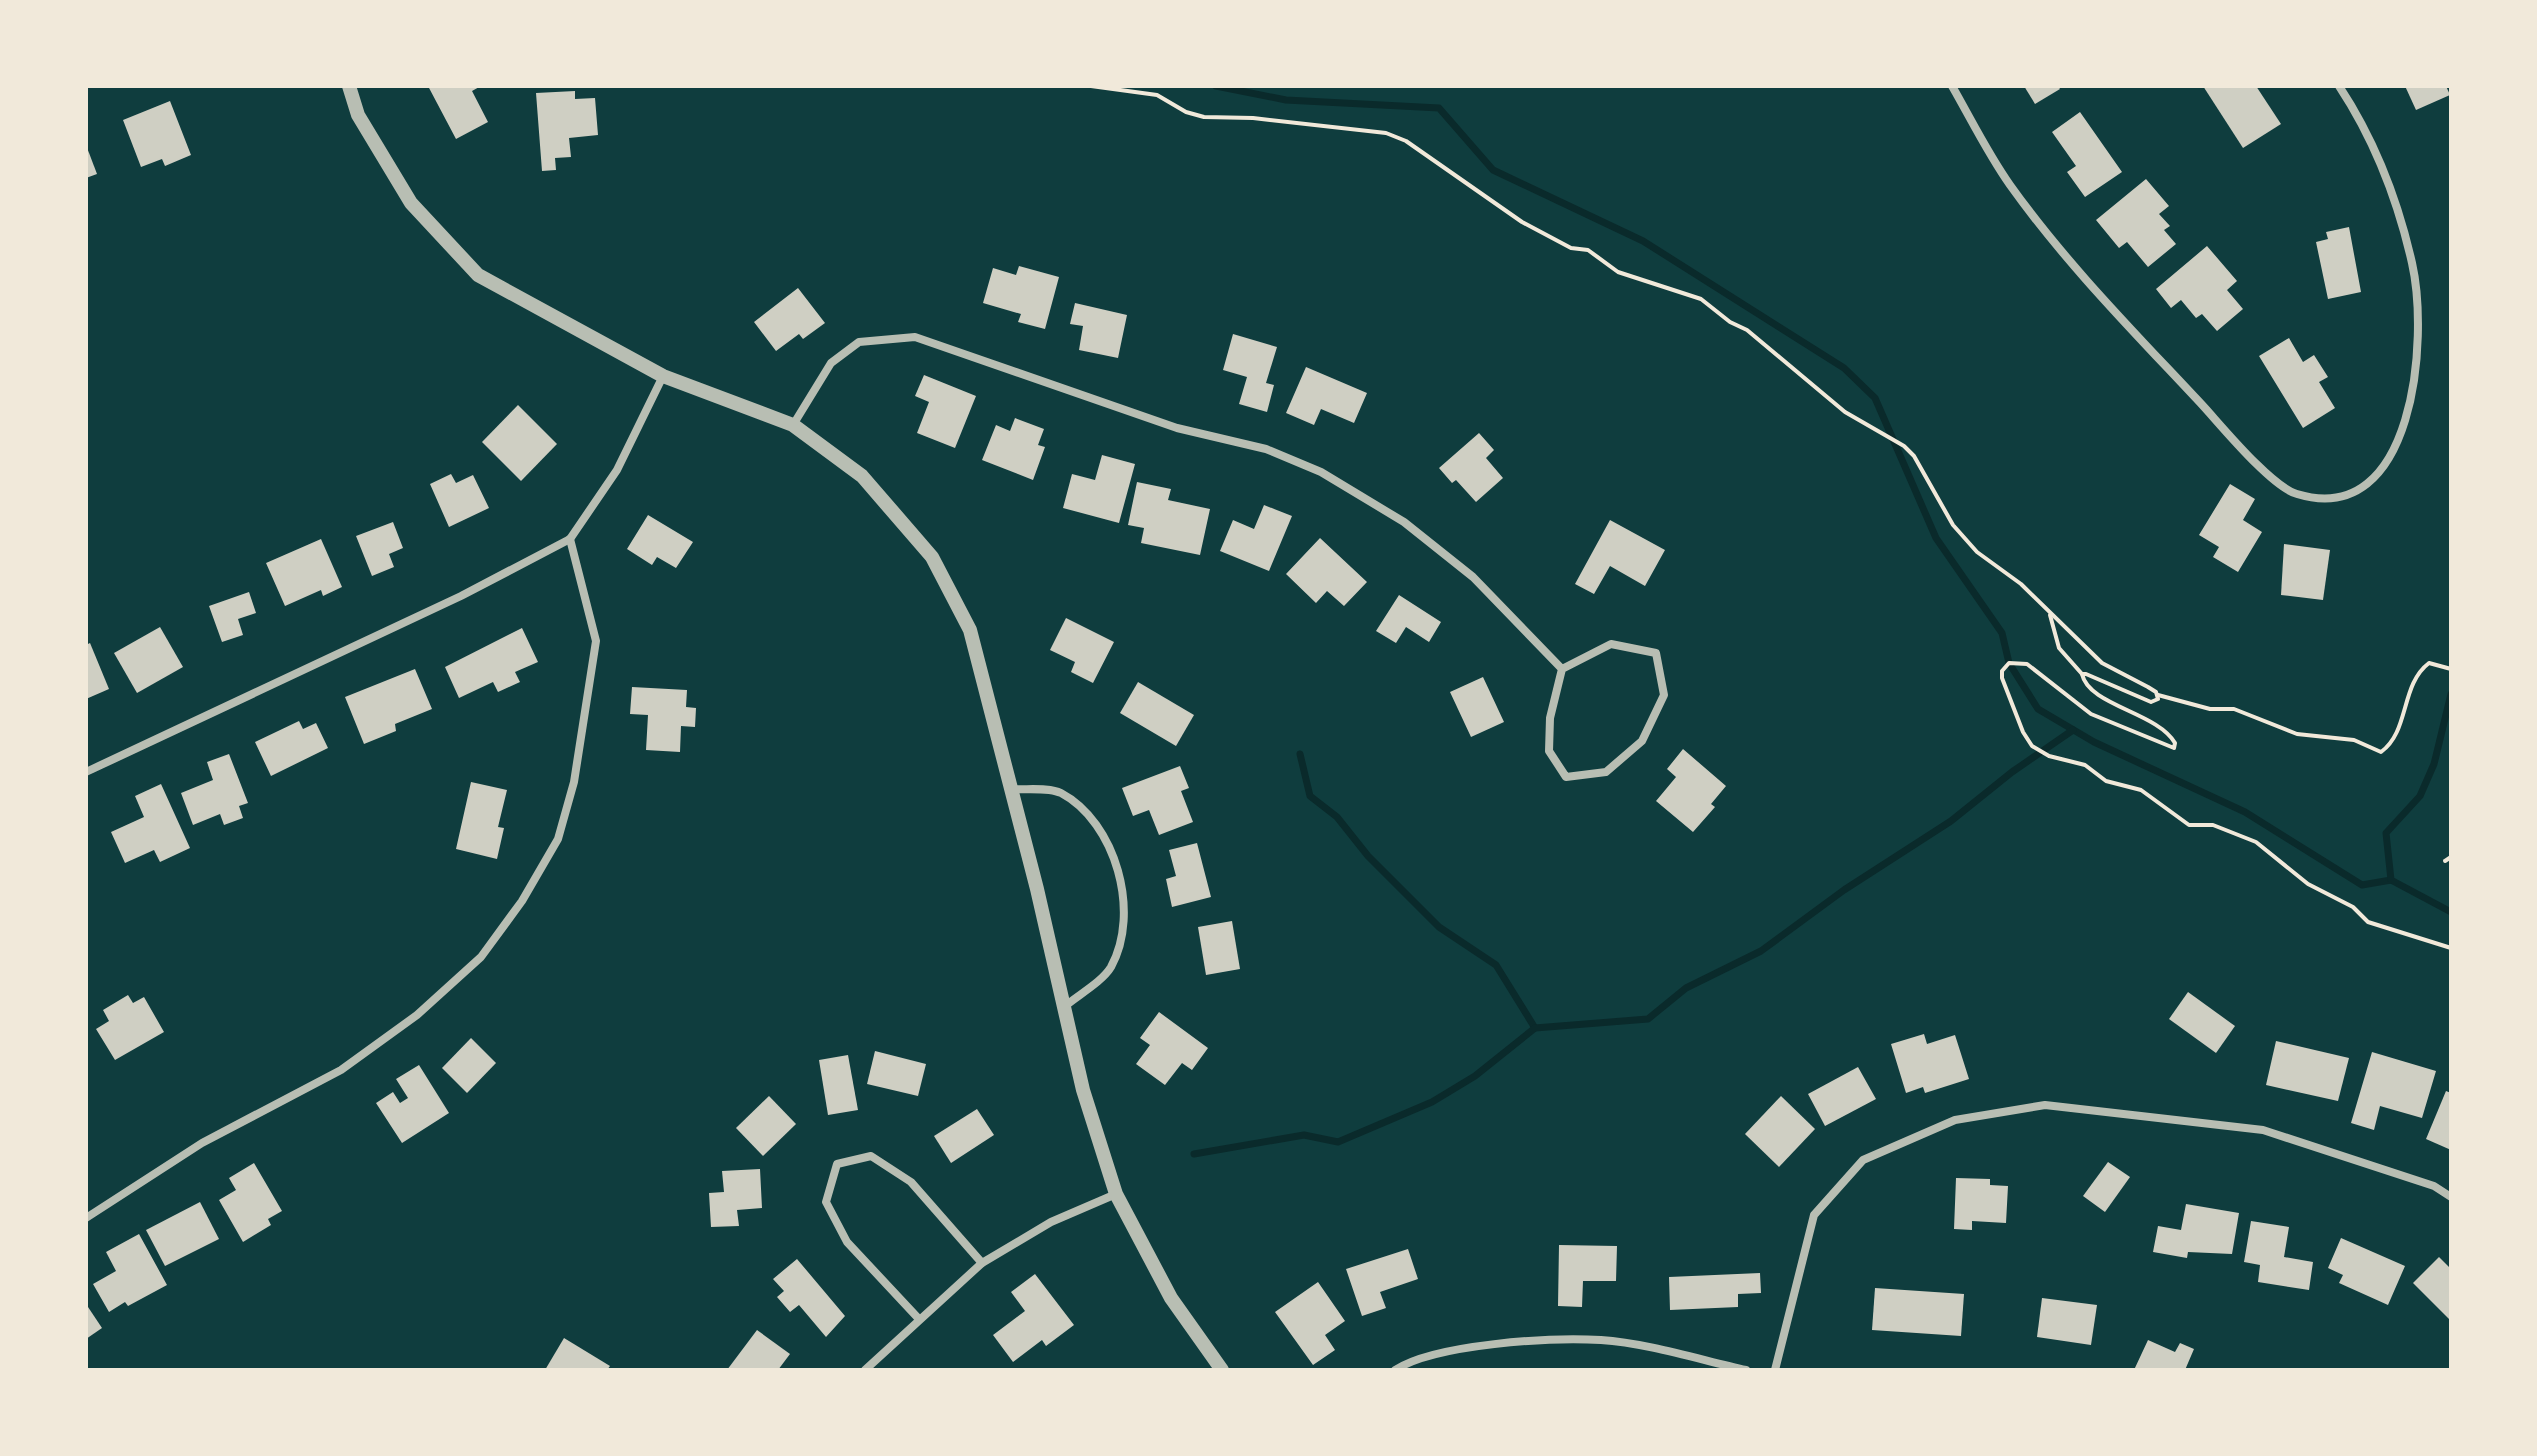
<svg xmlns="http://www.w3.org/2000/svg" width="2537" height="1456" viewBox="0 0 2537 1456" font-family="'Nunito Sans',sans-serif">
<style>
.lines{fill:none;stroke-linecap:round;stroke-linejoin:round}
.stream{stroke:#0a2a2b;stroke-width:7}
.building{fill:#cfcfc3}
.path{stroke:#f1e9da;stroke-width:4}
.minor{stroke:#b8beb3;stroke-width:8}
.tertiary{stroke:#b8beb3;stroke-width:14}
</style>
<rect width="100%" height="100%" fill="#0f3d3e"/>
<g class="lines">
<g class="stream">
<polyline points="1216,86 1286,100 1439,108 1493,170 1643,241 1844,368 1875,398 1936,538 2002,633 2009,663 2038,709 2094,742 2245,812 2362,885 2391,880"/>
<polyline points="2451,694 2434,764 2420,796 2386,833 2391,880 2451,912"/>
<polyline points="1300,754 1310,796 1337,817 1368,856 1439,927 1496,965 1535,1028"/>
<polyline points="1194,1154 1304,1135 1338,1142 1432,1102 1475,1076 1535,1028 1648,1019 1686,988 1761,951 1844,890 1951,821 2012,772 2073,730"/>
</g>
</g>
<g class="building">
<polygon points="428,86 481,86 472,91 488,122 456,139"/>
<polygon points="2024,86 2058,86 2060,89 2035,104"/>
<polygon points="2203,86 2256,86 2281,124 2243,148"/>
<polygon points="2405,86 2446,86 2450,95 2416,110"/>
<polygon points="575,91 575,99 595,98 598,135 569,138 571,157 555,158 556,170 542,171 536,93"/>
<polygon points="170,101 191,155 165,166 162,159 141,167 123,120"/>
<polygon points="2080,112 2122,172 2085,197 2067,172 2076,166 2052,132"/>
<polygon points="86,145 97,174 86,178"/>
<polygon points="2146,179 2169,206 2159,214 2170,226 2164,230 2176,244 2148,267 2127,242 2119,248 2096,220"/>
<polygon points="2349,227 2361,292 2328,299 2316,242 2328,239 2326,232"/>
<polygon points="2207,246 2237,281 2227,290 2243,309 2217,331 2202,314 2196,318 2181,300 2171,308 2156,289"/>
<polygon points="1019,266 1059,277 1045,329 1018,322 1021,314 983,303 993,268 1016,275"/>
<polygon points="798,288 825,323 803,339 799,334 776,351 754,322"/>
<polygon points="1075,303 1127,315 1118,358 1079,350 1083,326 1070,324"/>
<polygon points="1233,334 1277,347 1266,383 1274,385 1267,412 1239,404 1247,377 1223,370"/>
<polygon points="2289,338 2303,362 2314,355 2328,377 2319,382 2335,408 2303,428 2259,356"/>
<polygon points="1306,367 1367,393 1354,423 1321,409 1314,425 1286,413"/>
<polygon points="924,375 976,396 955,448 917,433 929,402 915,396"/>
<polygon points="518,405 557,444 521,481 482,442"/>
<polygon points="1015,418 1044,429 1038,445 1045,447 1033,480 982,460 996,425 1010,431"/>
<polygon points="1479,433 1494,450 1486,458 1503,478 1476,502 1456,480 1452,483 1439,468"/>
<polygon points="1102,455 1135,464 1119,523 1063,508 1072,474 1095,480"/>
<polygon points="451,474 456,483 473,475 489,508 449,527 430,484"/>
<polygon points="1137,482 1171,489 1168,500 1210,509 1200,555 1141,543 1144,528 1128,525"/>
<polygon points="2230,484 2255,499 2243,520 2262,532 2238,572 2213,557 2219,547 2199,535"/>
<polygon points="1264,505 1292,516 1269,571 1220,551 1233,520 1254,529"/>
<polygon points="648,515 693,542 676,568 657,557 652,565 627,549"/>
<polygon points="1610,520 1665,550 1645,586 1610,566 1594,594 1575,584"/>
<polygon points="393,522 403,548 389,554 394,567 372,576 356,536"/>
<polygon points="1320,538 1367,582 1344,606 1327,591 1316,603 1286,574"/>
<polygon points="321,539 342,587 323,596 321,590 285,606 266,563"/>
<polygon points="2284,544 2330,550 2323,600 2281,595"/>
<polygon points="249,592 256,613 238,619 243,635 222,642 209,606"/>
<polygon points="1399,595 1441,622 1429,642 1406,627 1396,643 1376,631"/>
<polygon points="1066,618 1114,642 1093,683 1071,672 1075,662 1050,650"/>
<polygon points="160,627 183,667 137,693 114,653"/>
<polygon points="522,628 538,662 515,672 520,682 498,692 493,682 459,698 445,667"/>
<polygon points="90,643 109,689 86,699 86,645"/>
<polygon points="415,669 432,709 395,724 396,731 364,744 345,697"/>
<polygon points="1483,677 1504,722 1471,737 1450,692"/>
<polygon points="1138,682 1194,715 1176,746 1120,713"/>
<polygon points="632,687 687,690 686,707 696,708 695,727 681,726 680,752 646,750 648,715 630,714"/>
<polygon points="299,721 303,729 316,723 328,748 271,776 255,742"/>
<polygon points="1683,749 1726,786 1711,804 1715,807 1693,832 1656,801 1676,777 1667,769"/>
<polygon points="229,754 248,803 239,806 243,818 224,825 220,814 193,825 181,793 213,780 207,762"/>
<polygon points="1180,766 1189,788 1181,791 1193,822 1159,835 1149,810 1133,816 1122,788"/>
<polygon points="471,782 507,790 498,827 504,828 497,859 456,849"/>
<polygon points="161,784 190,848 160,862 154,850 125,863 111,832 144,817 135,796"/>
<polygon points="1197,843 1211,897 1172,907 1166,879 1176,876 1169,850"/>
<polygon points="1232,921 1240,969 1206,975 1198,927"/>
<polygon points="2188,992 2235,1026 2216,1053 2169,1019"/>
<polygon points="128,995 133,1003 144,997 164,1032 115,1060 96,1029 109,1021 103,1010"/>
<polygon points="1159,1012 1208,1048 1192,1070 1182,1063 1165,1085 1136,1064 1150,1045 1140,1038"/>
<polygon points="1924,1034 1927,1044 1955,1035 1969,1079 1925,1093 1923,1087 1906,1093 1891,1044"/>
<polygon points="471,1038 496,1063 467,1093 442,1068"/>
<polygon points="2276,1041 2349,1058 2338,1101 2266,1085"/>
<polygon points="875,1051 926,1064 918,1096 867,1084"/>
<polygon points="2372,1052 2436,1071 2422,1118 2380,1106 2374,1130 2351,1123"/>
<polygon points="848,1055 858,1110 828,1115 819,1060"/>
<polygon points="419,1065 449,1113 402,1143 376,1103 393,1092 400,1103 408,1098 396,1079"/>
<polygon points="1858,1067 1876,1099 1825,1126 1808,1094"/>
<polygon points="2446,1091 2451,1093 2451,1150 2426,1139"/>
<polygon points="769,1096 796,1124 763,1156 736,1128"/>
<polygon points="1781,1096 1815,1129 1779,1167 1745,1134"/>
<polygon points="977,1109 994,1135 951,1163 934,1136"/>
<polygon points="2108,1162 2130,1177 2105,1212 2083,1196"/>
<polygon points="254,1163 282,1211 268,1219 271,1225 243,1242 219,1200 236,1190 229,1178"/>
<polygon points="760,1169 762,1208 737,1210 739,1226 711,1227 709,1193 724,1192 722,1171"/>
<polygon points="1956,1178 1990,1179 1990,1185 2008,1186 2006,1223 1972,1221 1972,1230 1954,1229"/>
<polygon points="200,1202 219,1239 165,1266 146,1230"/>
<polygon points="2186,1204 2239,1213 2232,1254 2188,1252 2187,1258 2153,1252 2158,1226 2181,1230"/>
<polygon points="2251,1221 2289,1227 2284,1257 2313,1262 2309,1290 2258,1282 2260,1265 2244,1262"/>
<polygon points="139,1234 167,1285 128,1306 125,1302 109,1312 93,1284 116,1271 106,1252"/>
<polygon points="2341,1238 2405,1266 2388,1305 2339,1283 2343,1275 2328,1268"/>
<polygon points="1559,1245 1617,1246 1616,1281 1583,1281 1582,1307 1558,1306"/>
<polygon points="1408,1249 1418,1279 1380,1292 1386,1308 1362,1316 1346,1269"/>
<polygon points="2439,1257 2451,1269 2451,1321 2413,1283"/>
<polygon points="797,1259 845,1316 826,1337 799,1305 790,1312 777,1297 784,1291 773,1279"/>
<polygon points="1760,1273 1761,1293 1738,1294 1738,1307 1670,1310 1669,1277"/>
<polygon points="1035,1274 1074,1325 1046,1346 1042,1340 1013,1362 993,1335 1025,1311 1011,1292"/>
<polygon points="1318,1282 1345,1321 1325,1335 1335,1350 1313,1365 1275,1312"/>
<polygon points="1875,1288 1964,1294 1961,1336 1872,1330"/>
<polygon points="2042,1298 2097,1305 2091,1345 2037,1337"/>
<polygon points="86,1304 102,1328 86,1339"/>
<polygon points="757,1330 790,1354 778,1370 727,1370"/>
<polygon points="564,1338 610,1366 607,1370 545,1370"/>
<polygon points="2148,1340 2175,1352 2180,1343 2194,1349 2185,1370 2134,1370"/>
</g>
<g class="lines">
<g class="path">
<path d="M1091,86l66,9 29,17 18,5 49,1 133,15 20,8 116,81 49,26 17,2 30,22 83,27 29,23 17,8 98,82 59,34 10,10 39,69 24,27 44,32 81,79 46,24 8,5 2,7 -7,3 -65,-28h-4c7,32 75,38 93,69l-1,5 -83,-34 -64,-50 -18,-1 -7,8v7l21,54 9,14 17,10 36,9 21,16 35,9 48,35h24l43,17 52,42 45,23 15,15 83,26"/>
<polyline points="2050,615 2059,648 2082,674"/>
<path d="M2158,695l52,14h24l63,25 57,6 27,12c29,-21 19,-67 48,-89l22,6"/>
<polyline points="2445,861 2451,857"/>
</g>
<g class="minor">
<path d="M1952,86c19,33 36,68 58,99 57,80 128,151 195,223 19,21 67,79 92,86 118,36 132,-156 115,-231 -14,-62 -38,-124 -73,-177"/>
<polyline points="793,425 831,363 859,342 915,337 1177,428 1266,449 1321,472 1404,522 1473,577 1562,669 1550,718 1549,751 1566,777 1606,772 1642,741 1664,695 1656,653 1611,644 1562,669"/>
<polyline points="86,772 461,596 570,539 617,470 663,376"/>
<path d="M1012,789c14,1 37,-2 49,4 55,29 80,120 50,174 -9,15 -33,28 -47,40"/>
<polyline points="86,1218 202,1143 341,1070 417,1015 481,957 522,901 558,839 574,782 596,641 570,539"/>
<polyline points="918,1318 847,1242 826,1202 837,1164 871,1156 911,1182 982,1263"/>
<polyline points="865,1370 982,1263 1051,1222 1116,1194"/>
<path d="M1395,1370c40,-26 156,-33 206,-30 46,3 100,20 145,30"/>
<polyline points="1775,1370 1814,1215 1863,1160 1955,1120 2045,1105 2263,1130 2434,1186 2451,1197"/>
</g>
<polyline class="tertiary" points="349,86 358,115 411,203 478,275 663,376 793,425 862,476 932,557 970,630 1037,889 1083,1090 1116,1194 1171,1298 1222,1370"/>
</g>
<rect width="2537" height="1456" fill="none" stroke="#f1e9da" stroke-width="176"/>
</svg>
